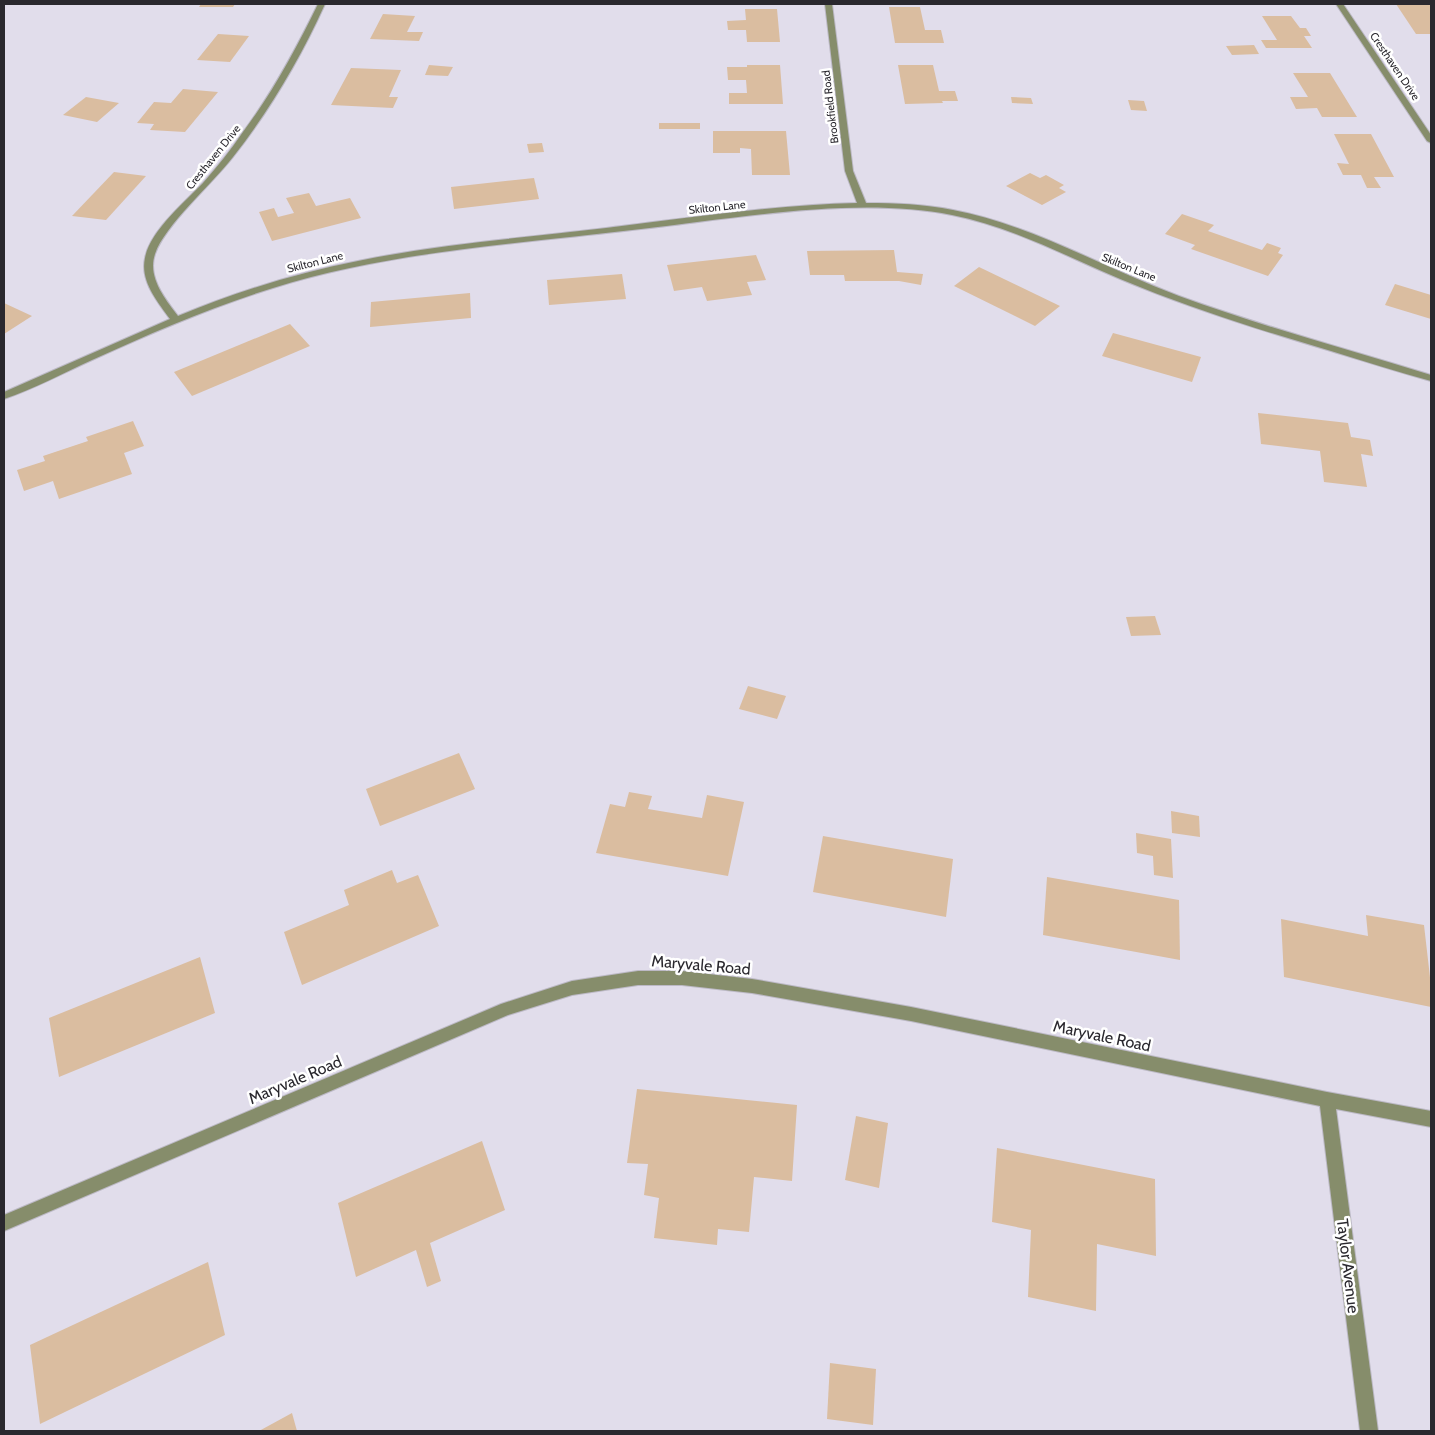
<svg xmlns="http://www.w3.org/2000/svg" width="1435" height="1435" viewBox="0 0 1435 1435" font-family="Cabin,sans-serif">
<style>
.building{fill:#dabda0}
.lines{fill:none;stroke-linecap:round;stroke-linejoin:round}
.minor-casing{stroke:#bcb9c5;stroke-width:2}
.minor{fill:#868d6b;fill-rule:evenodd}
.labels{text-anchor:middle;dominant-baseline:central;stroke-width:5;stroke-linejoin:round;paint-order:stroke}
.far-street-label{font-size:11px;fill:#2a282e;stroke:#fff}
.near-street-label{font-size:16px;fill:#2a282e;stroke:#fff}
</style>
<rect width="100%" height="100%" fill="#e1ddeb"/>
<g class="building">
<polygon points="201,4 235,4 233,7 199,7"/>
<polygon points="1396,4 1430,4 1431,34 1416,34"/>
<polygon points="889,7 920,7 925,30 941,30 944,43 895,43"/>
<polygon points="745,9 777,9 780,42 747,42 746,30 728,30 727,21 746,20"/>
<polygon points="383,14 415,16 407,32 423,32 419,41 370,39"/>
<polygon points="1262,16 1291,16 1300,28 1306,28 1311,36 1304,36 1312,48 1266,48 1261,40 1277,40"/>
<polygon points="218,34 249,36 230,62 197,60"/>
<polygon points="1254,45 1259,54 1232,55 1226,46"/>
<polygon points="429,65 453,67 448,76 425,75"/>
<polygon points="747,65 780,65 783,104 729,104 729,93 747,93 746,80 728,80 727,67 747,67"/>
<polygon points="898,65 933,65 939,91 955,91 958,101 942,101 943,103 905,104"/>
<polygon points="351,68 401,70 389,97 398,97 393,108 331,105"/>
<polygon points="1293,73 1330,73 1357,117 1322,117 1317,108 1296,109 1290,97 1308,97"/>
<polygon points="183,89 218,92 185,132 150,130 154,124 137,123 154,102 171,103"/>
<polygon points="86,97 119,103 97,122 63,115"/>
<polygon points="1011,97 1031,98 1033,104 1012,103"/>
<polygon points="1128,100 1144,101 1147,111 1131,110"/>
<rect x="659" y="123" width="41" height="6"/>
<polygon points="713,131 786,131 790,175 752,175 751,149 740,148 740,153 713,153"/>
<polygon points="1334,134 1371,134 1394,177 1374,177 1381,188 1367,188 1361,175 1343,175 1337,163 1349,164"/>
<polygon points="542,143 544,152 529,153 527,144"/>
<polygon points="114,172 146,176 106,220 72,216"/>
<polygon points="1030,173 1040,178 1046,175 1064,185 1059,188 1066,192 1042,205 1006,186"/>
<polygon points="534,178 539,199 454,209 451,187"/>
<polygon points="309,193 316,206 350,198 361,218 272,241 259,212 274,208 278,217 294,213 286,198"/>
<polygon points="1182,214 1214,225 1208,231 1262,250 1267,243 1281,248 1278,253 1283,255 1268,276 1191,249 1195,245 1165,234"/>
<polygon points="894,250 897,272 923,274 921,285 899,281 845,281 844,275 810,275 807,251"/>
<polygon points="756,255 766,280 747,282 752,295 707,301 702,287 674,291 667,265"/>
<polygon points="979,267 1060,306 1035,326 954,286"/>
<polygon points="622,274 626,299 549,305 547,280"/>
<polygon points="1395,284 1431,295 1431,319 1385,305"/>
<polygon points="470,293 471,318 370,327 371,302"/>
<polygon points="4,303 32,316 4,334"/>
<polygon points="290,324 310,346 192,396 174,372"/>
<polygon points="1113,333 1201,357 1192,382 1102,356"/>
<polygon points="1258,413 1348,423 1351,437 1370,440 1373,456 1361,454 1367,487 1324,482 1320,451 1261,444"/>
<polygon points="133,421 144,446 124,453 132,474 59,499 53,481 24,491 17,470 45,461 43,456 88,441 86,437"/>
<polygon points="1155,616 1161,635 1131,636 1126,617"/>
<polygon points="748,686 786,696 777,719 739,709"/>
<polygon points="459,753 475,789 380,826 366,789"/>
<polygon points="629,792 652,796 648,809 702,818 707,795 744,802 728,876 596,853 610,804 625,807"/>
<polygon points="1171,811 1199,816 1200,837 1172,833"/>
<polygon points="1136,833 1171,839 1173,878 1154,875 1153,856 1137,853"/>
<polygon points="823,836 953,859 946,917 813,892"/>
<polygon points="392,870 397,883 418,875 439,926 302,985 284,932 349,905 344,890"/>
<polygon points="1047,877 1179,900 1180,960 1043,935"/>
<polygon points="1366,915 1424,925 1431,986 1431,1007 1284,977 1281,919 1368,936"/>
<polygon points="200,957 215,1013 59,1077 49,1018"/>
<polygon points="637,1089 797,1105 792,1181 754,1177 749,1232 718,1229 717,1245 654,1238 659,1198 644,1195 648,1164 627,1163"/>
<polygon points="856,1116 888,1123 879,1188 845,1180"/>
<polygon points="482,1141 505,1210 430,1243 441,1281 427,1287 416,1250 356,1277 338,1203"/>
<polygon points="997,1148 1155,1179 1156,1256 1097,1244 1096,1311 1028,1297 1031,1230 992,1222"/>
<polygon points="208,1262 225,1335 40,1424 30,1345"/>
<polygon points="830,1363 876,1369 873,1425 827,1419"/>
<polygon points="292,1413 297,1431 259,1431"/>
</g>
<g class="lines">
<defs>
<g id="minor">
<path d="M318,4h7c-25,55 -55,106 -92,153 -20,26 -69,69 -78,97 -8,23 10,45 23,62 58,-24 118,-43 180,-55 82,-17 165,-23 248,-33 82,-10 168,-23 251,-25l-12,-32 -20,-167h7l21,167 13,32c29,0 58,1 87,7 79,15 151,58 226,86 82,30 168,53 252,79v6c-33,-9 -67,-20 -100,-30 -64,-19 -129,-39 -191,-64 -62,-24 -122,-59 -188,-72 -95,-19 -214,3 -311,14 -124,15 -250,22 -368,59 -62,19 -122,45 -181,72 -29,13 -58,29 -88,39v-7l166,-73c-13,-18 -30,-38 -25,-61 5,-27 40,-56 58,-75 14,-16 28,-33 40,-51 30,-40 53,-83 75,-128z"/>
<polygon points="1336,4 1343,4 1431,135 1431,143 1427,141"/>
<polygon points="638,971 682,971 752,979 911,1007 1327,1092 1431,1111 1431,1127 1336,1109 1378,1431 1360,1431 1320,1106 911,1021 752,993 682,985 638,985 572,995 508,1015 4,1231 4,1215 501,1004 572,981"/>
</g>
</defs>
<use href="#minor" class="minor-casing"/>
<use href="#minor" class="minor"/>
</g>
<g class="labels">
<g class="far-street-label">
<text transform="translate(1395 66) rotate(56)">Cresthaven Drive</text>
<text transform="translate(830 107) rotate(-97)">Brookfield Road</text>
<text transform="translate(213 157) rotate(-51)">Cresthaven Drive</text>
<text transform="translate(717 207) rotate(-6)">Skilton Lane</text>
<text transform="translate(315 262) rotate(-14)">Skilton Lane</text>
<text transform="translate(1129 267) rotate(22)">Skilton Lane</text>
</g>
<g class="near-street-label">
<text transform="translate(701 965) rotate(5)">Maryvale Road</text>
<text transform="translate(1102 1036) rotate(12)">Maryvale Road</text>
<text transform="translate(295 1080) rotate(-23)">Maryvale Road</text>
<text transform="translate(1348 1266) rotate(83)">Taylor Avenue</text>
</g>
</g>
<rect width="1435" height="1435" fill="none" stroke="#2a282e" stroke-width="10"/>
</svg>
